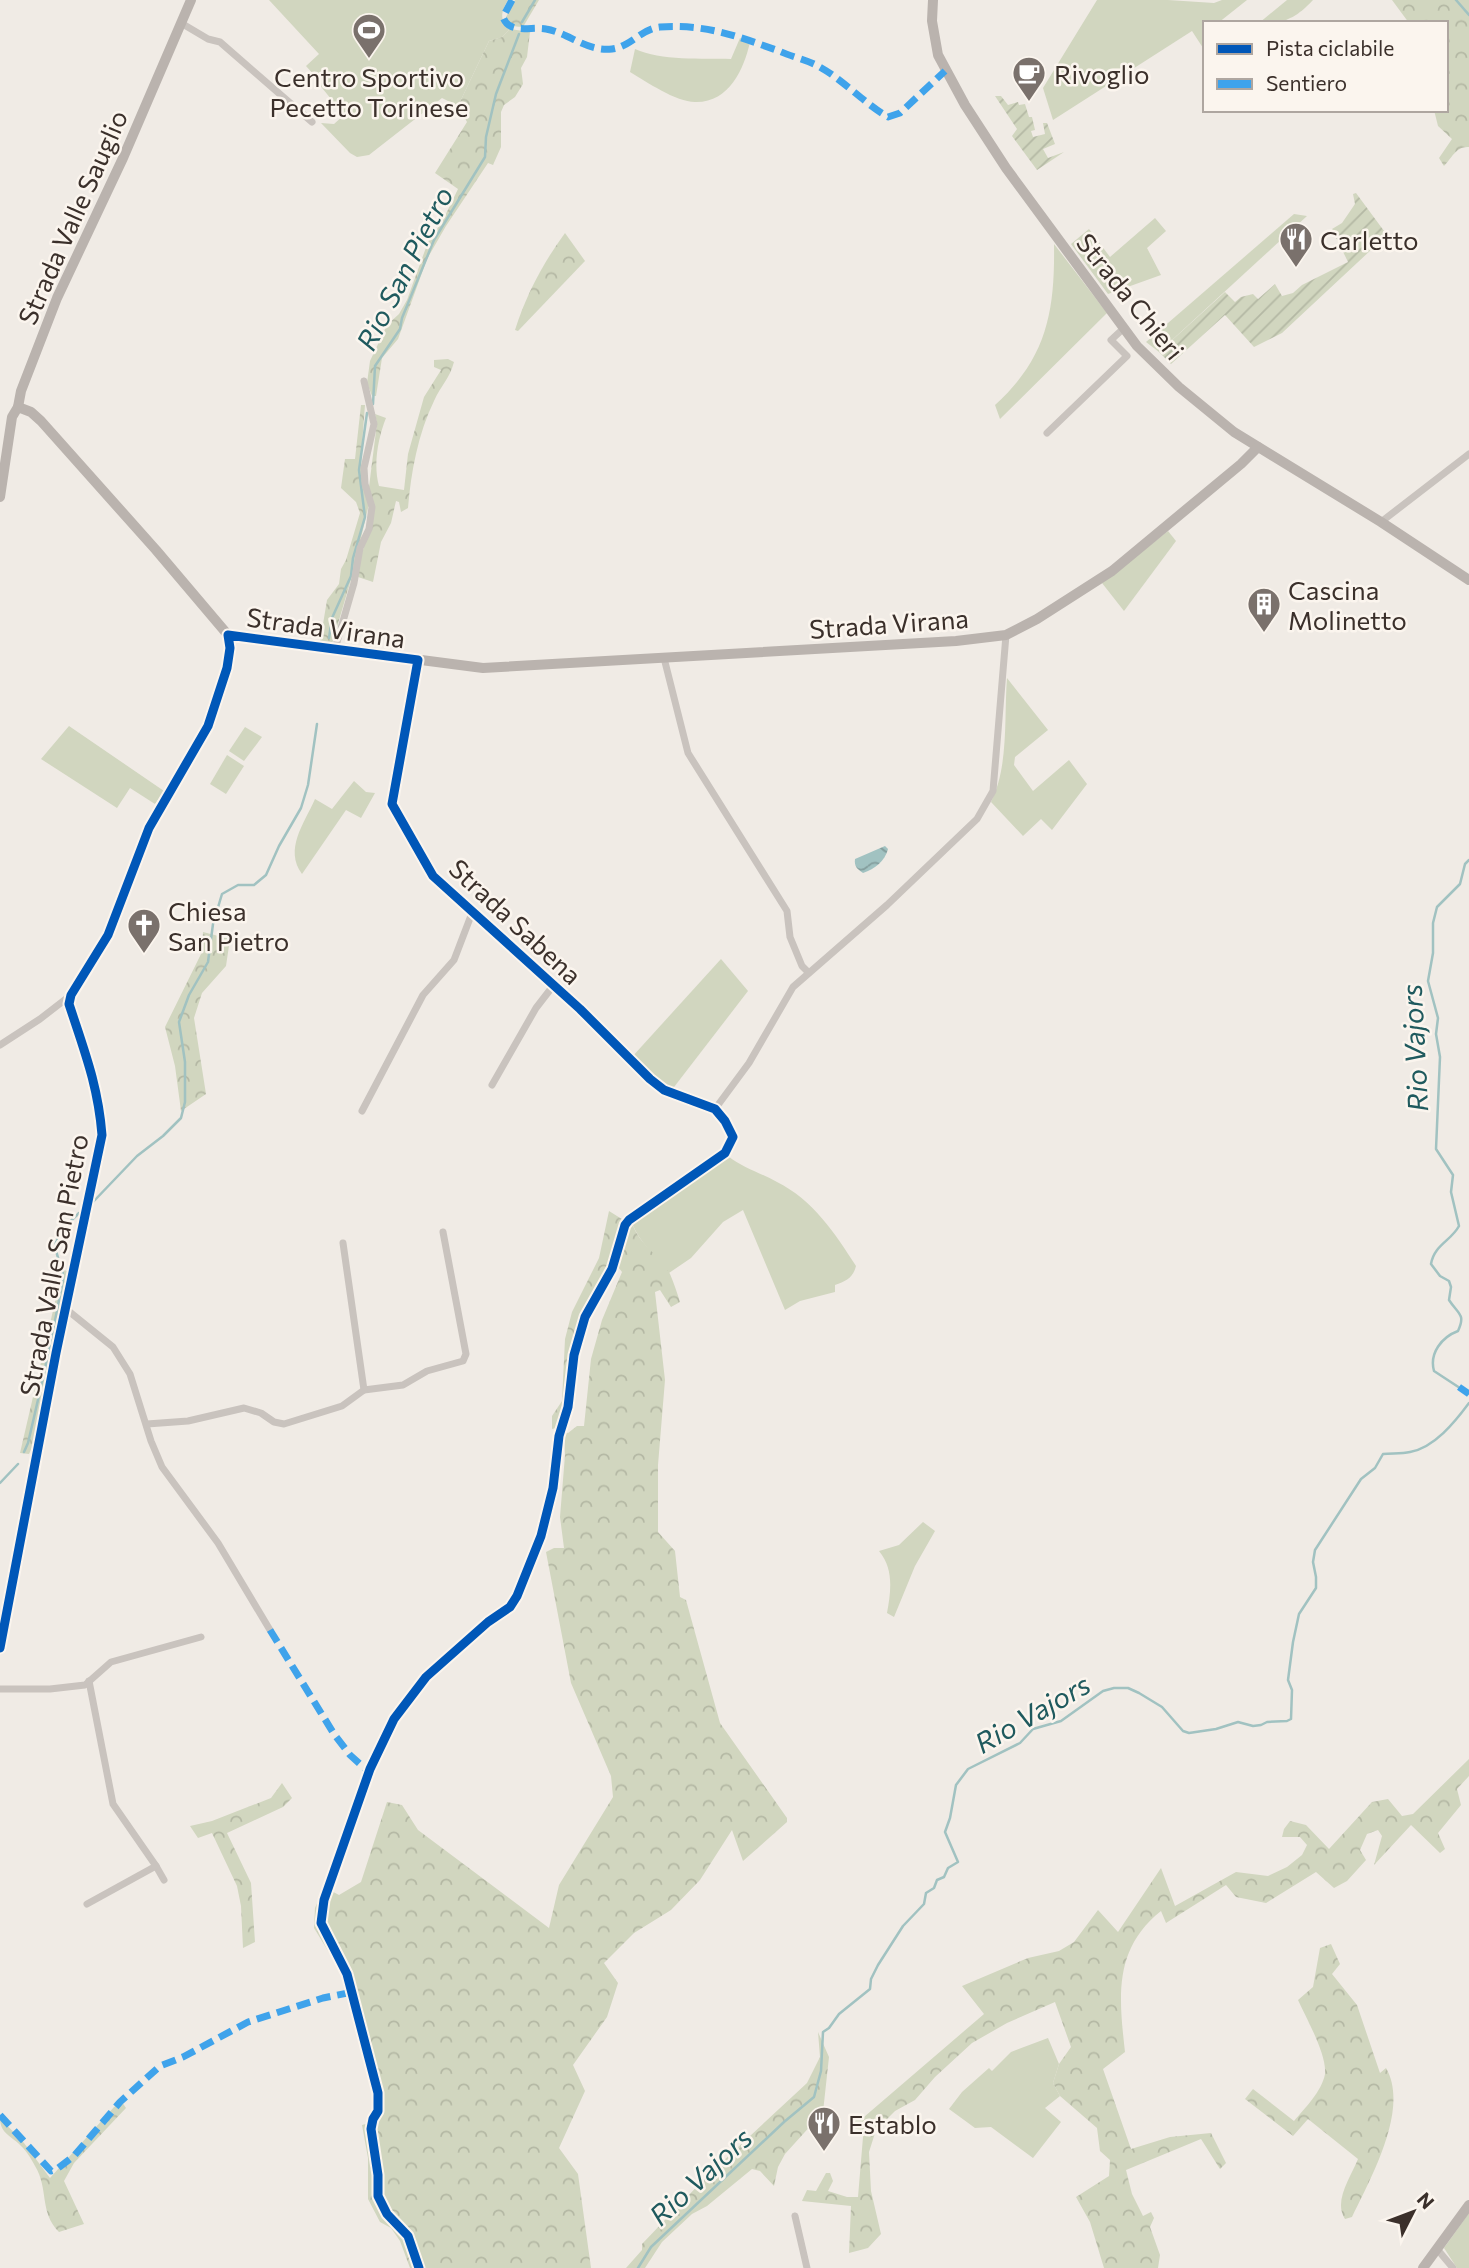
<svg xmlns="http://www.w3.org/2000/svg" width="1469" height="2268" viewBox="0 0 1469 2268" font-family="Commissioner,sans-serif">
<style>
.green{fill:#d1d6bf}
.forest{fill:url(#forest-crowns)}
.garden{fill:url(#garden-furrows)}
.water{fill:url(#water-waves)}
.lines{fill:none;stroke-linecap:round;stroke-linejoin:round}
.stream{stroke:#a1c2c1;stroke-width:2.5}
.street{stroke:#c9c3be;stroke-width:7}
.secondary{stroke:#bab3ae;stroke-width:10}
.quiet{stroke:#3fa3eb;stroke-width:7;stroke-dasharray:14 7;stroke-linecap:butt}
.cycleway-casing{stroke:#fbf5ee;stroke-width:13}
.cycleway{stroke:#0057b8;stroke-width:9}
.labels{text-anchor:middle;dominant-baseline:central;stroke-width:5;stroke-linejoin:round;paint-order:stroke}
.poi-label{font-size:26px;fill:#3b302b;stroke:#fbf5ee;text-anchor:start}
.street-label{font-size:26px;fill:#3b302b;stroke:#fbf5ee}
.water-label{font-size:28px;font-style:italic;fill:#1f5a5e;stroke:#fbf5ee}
</style>
<defs>
<pattern id="forest-crowns" width="20" height="18" patternUnits="userSpaceOnUse" patternTransform="scale(1.75)"><rect width="20" height="18" fill="#d1d6bf"/><path d="M2 6a3 3 0 1 1 6 0M12 15a3 3 0 1 1 6 0" fill="none" stroke="#b4b8a4"/></pattern>
<pattern id="garden-furrows" width="10" height="10" patternUnits="userSpaceOnUse" patternTransform="scale(1.75)"><rect width="10" height="10" fill="#d1d6bf"/><path d="M-1 1l2-2M0 10L10 0M9 11l2-2" fill="none" stroke="#b4b8a4"/></pattern>
<pattern id="water-waves" width="16" height="10" patternUnits="userSpaceOnUse" patternTransform="scale(1.75)"><rect width="16" height="10" fill="#a1c2c1"/><path d="M0 5q4-4 8 0t8 0" fill="none" stroke="#849e9d"/></pattern>
</defs>
<rect width="100%" height="100%" fill="#f0ebe5"/>
<g class="green">
<path d="M269,0h239c-7,12 -9,20 2,29l-8,8 -13,4 -31,65 -16,-8 -73,57 -12,2 -7,-4 -29,-30 13,1 10,-9 -30,-37 1,-2 -9,-10 13,-12z"/>
<polygon points="1097,0 1168,0 1214,3 1222,0 1247,0 1218,23 1205,23 1205,33 1202,36 1205,40 1205,51 1192,31 1053,120 1043,88"/>
<path d="M1287,0h26c-18,19 -28,23 -54,23z"/>
<path d="M740,38l10,4c-6,27 -21,61 -55,60 -19,0 -48,-20 -65,-30l5,-23c26,12 67,9 96,10z"/>
<polygon points="1294,214 1307,216 1159,352 1146,342"/>
<polygon points="1155,218 1166,231 1147,248 1161,275 1108,294 1071,244 1089,229 1110,257"/>
<path d="M1054,244l53,69 -107,106 -5,-14c52,-47 60,-94 59,-161z"/>
<polygon points="1168,531 1176,541 1124,611 1102,583"/>
<path d="M1007,678l41,52 -33,27 -1,8 19,26 36,-31 18,24 -35,46 -11,-11 -18,17 -32,-34c18,-36 13,-85 16,-124z"/>
<polygon points="69,726 164,791 155,804 130,788 117,808 41,759"/>
<polygon points="245,727 262,737 244,761 229,751"/>
<polygon points="227,755 244,766 226,794 210,784"/>
<path d="M354,781l12,11 9,1 -14,25 -15,-8 -44,64c-18,-25 2,-50 13,-75l17,10z"/>
<polygon points="721,959 748,991 671,1091 661,1085 632,1057"/>
<path d="M728,1156c15,12 33,17 49,26 36,18 58,51 79,84 -3,12 -10,15 -21,19v7l-35,9 -15,9 -42,-100 -20,12 -32,36 -22,15c-13,-16 -30,-31 -37,-50l7,-6 83,-60z"/>
<path d="M923,1522l12,9 -20,35 -21,51 -7,-4c4,-22 7,-44 -8,-62l20,-6z"/>
<polygon points="1048,2038 1059,2064 1053,2083 1060,2096 1045,2108 1061,2122 1033,2158 991,2127 975,2128 949,2109 962,2092 989,2068 992,2071 1011,2052"/>
<polygon points="1469,2213 1469,2268 1457,2268 1444,2248"/>
</g>
<g class="forest">
<path d="M515,0h24l-16,27c-8,0 -15,-1 -17,-10z"/>
<path d="M1392,0h77v147c-13,-1 -17,11 -25,19l-5,-8 13,-19 -14,-13 -4,-16h12l2,-40 -2,-2v-45h-37z"/>
<polygon points="510,29 530,32 527,57 521,68 523,84 515,97 504,105 501,112 501,147 493,165 488,163 446,226 427,259 398,339 382,358 376,396 372,396 367,383 370,361 387,325 399,314 407,300 428,242 442,222 458,189 435,173 467,122 458,106 489,41 502,37"/>
<path d="M565,233l20,28 -67,70 -3,-1c11,-35 28,-67 50,-97z"/>
<path d="M448,359l6,3c-5,18 -13,23 -20,39 -16,33 -23,71 -26,107l-7,4 -2,-10 -3,-1 -5,22 -10,19 -8,40 -15,-5 1,-16 11,-31 -1,-43 8,-64 -2,-9 11,4c-8,20 -13,47 -7,68l25,4 4,-36 16,-57 17,-27 -7,-3v-7z"/>
<polygon points="361,405 365,405 361,457 363,486 369,504 352,576 332,644 320,642 327,600 339,584 341,569 346,560 360,513 356,502 341,488 345,459 355,459"/>
<polygon points="203,932 230,939 226,966 202,993 194,1018 206,1094 181,1111 175,1066 165,1027 202,952"/>
<polygon points="609,1211 625,1221 619,1232 609,1266 577,1330 567,1405 560,1427 552,1429 552,1416 562,1401 565,1339 572,1312 599,1258"/>
<path d="M632,1223c8,23 27,31 38,51 4,9 7,19 10,28l-9,5 -11,-17 -5,2 10,88 -7,85v67l17,19 5,46 6,3 34,123 67,95v4l-44,39 -11,-31 -32,50 -29,30 -37,23 -30,30 14,20 -11,34 -34,48 12,26 -26,57 19,26 13,94h-181l-10,-27 -9,-13 -11,-6 -12,-23v-41l-6,-33 11,-3 4,-13 -2,-16 -19,-76 -17,-48 -25,-41 1,-20 9,-21 15,8 22,-13 26,-80 15,3 16,25 131,98 10,-43 54,-88 -2,-21 -40,-93 -25,-131 8,-4h10l-4,-31 5,-62 -1,-23 4,1 9,-7h7l7,-67 11,-39 20,-48 -7,-9 12,-35z"/>
<polygon points="58,1267 69,1272 34,1443 29,1454 20,1453 55,1302"/>
<path d="M1469,1759v17l-12,13 4,16 -23,28 7,16 -5,4 -29,-28 -37,40 8,-29 -4,-6 -11,4 -7,16 6,10 -19,21 -13,7 -18,-16 -50,31 -30,-6 -10,-12 -60,38 -5,-12c-48,38 -42,87 -36,141l-22,17 28,80 39,-12 41,-4 15,30 -6,6 -19,-30 -75,31 6,24 11,22 8,-4 3,6 -4,9 10,28 -2,13h-54l-14,-46 -14,-25 33,-21 1,-16 -10,-9 -3,-23 -37,-32 -7,-13 6,-19 12,-17 -16,-45 -48,21 -35,20 -37,34 -20,23 -20,11 -19,19 -7,22 2,39 10,43 -13,14 -19,5 2,-47 -49,-5 5,-11 9,1 10,-18h4l3,8 -5,10 19,6h11l5,-60 -2,-7 -9,-2 2,-7 10,-4 120,-103 -22,-28 66,-28 31,-7 15,-9 24,-32 20,22 43,-64 14,38 61,-34 32,4 19,-9 15,-12 5,-10 -7,-8h-18l2,-8 6,-8 16,4 23,24 43,-47 16,-3 14,17 11,-2z"/>
<polygon points="282,1783 292,1798 283,1807 227,1833 251,1883 255,1942 243,1948 241,1906 237,1886 212,1833 198,1838 190,1826 212,1821 271,1798"/>
<path d="M1331,1944l9,20 -8,10 25,31 23,68 6,-5c24,41 -16,111 -34,149l-7,2c-12,-18 6,-42 13,-60l-50,-40 -15,17 -48,-37 8,-10 41,32c11,-13 28,-30 31,-47 2,-20 -19,-56 -27,-74l15,-13 7,-39z"/>
<polygon points="818,2032 829,2057 823,2112 785,2154 778,2167 774,2186 760,2171 752,2169 707,2206 692,2214 662,2242 645,2268 626,2268 642,2250 642,2244 707,2176 807,2083 820,2057"/>
<path d="M122,2102l4,6 -52,55 -10,18 20,43 -25,8c-20,-20 -10,-43 -24,-66 -4,-8 -10,-17 -17,-23 -9,-8 -18,-11 -18,-25l24,25 26,35 64,-71z"/>
</g>
<g class="garden">
<polygon points="995,96 1001,96 1008,105 1018,102 1019,105 1025,104 1029,117 1032,117 1035,130 1031,131 1033,137 1045,134 1043,123 1047,123 1055,144 1043,149 1048,158 1064,152 1037,170 1012,136 1017,129"/>
<polygon points="1356,193 1387,235 1282,333 1254,347 1225,315 1171,364 1159,352 1225,292 1235,302 1241,297 1253,294 1258,299 1275,284 1282,296 1293,293 1302,285 1348,262 1332,229 1342,223 1355,204 1353,194"/>
</g>
<path class="water" d="M885,846l3,3c-3,12 -13,20 -25,24 -6,-4 -9,-7 -8,-14z"/>
<g class="lines">
<g class="stream">
<polyline points="1456,0 1469,15"/>
<polyline points="522,22 535,0"/>
<polyline points="373,404 375,366 400,329 402,318 434,240 485,157 486,137 496,94 519,34"/>
<polyline points="329,638 332,618 351,576 353,558 365,517 359,470 367,413"/>
<path d="M1469,860l-4,4 -5,20 -23,23 -4,16v30l-5,28 10,37 -2,16 4,23 -4,92 17,26 -2,17 8,34c-8,15 -25,19 -28,38l9,12 9,5 2,6 -2,13c9,14 17,14 9,31 -16,6 -29,22 -24,40l35,23"/>
<polyline points="93,1202 137,1156 163,1136 181,1118 185,1102 185,1062 179,1022 189,995 208,962 213,924 222,894 238,885 254,885 266,875 279,846 301,808 308,785 317,724"/>
<path d="M24,1452l4,-9c13,-55 25,-109 35,-164 2,-12 -10,-24 -7,-37 3,-11 15,-21 23,-29"/>
<polyline points="0,1483 18,1464"/>
<path d="M638,2268l13,-21 133,-125 30,-25 7,-26 2,-39 6,-4 10,-14 31,-25 1,-10 7,-14 25,-39 21,-22 2,-11 8,-5 3,-8 7,-3 4,-9 10,-6 -13,-30 5,-14 6,-33 12,-16 52,-26 13,-14 28,-8 42,-30 11,-3h14l11,5 23,14 21,24 6,2 27,-4 22,-7 15,4 8,-1 6,-3 20,-1 4,-2 1,-29 -4,-10 5,-38 6,-28 17,-26v-11l-3,-15 2,-12 46,-71 14,-11 8,-14c9,-1 18,0 27,-2 24,-4 45,-30 59,-49"/>
</g>
<g class="street">
<polyline points="181,23 208,39 220,42 312,122"/>
<polyline points="1047,433 1127,356 1111,340 1124,328"/>
<polyline points="1381,522 1469,454"/>
<polyline points="335,649 354,583 360,548 369,529 372,507 365,484 364,468 374,424 364,381"/>
<polyline points="664,658 688,753 787,911 790,937 802,966 808,972"/>
<polyline points="418,660 392,804 433,876 580,1009 650,1079 664,1090 715,1109 749,1063 793,987 887,905 977,819 993,791 1006,635"/>
<polyline points="0,1045 40,1019 71,995"/>
<polyline points="492,1085 536,1008 553,986"/>
<polyline points="362,1111 423,995 454,960 472,913"/>
<polyline points="66,1309 113,1347 130,1374 151,1441 162,1467 218,1543 270,1630"/>
<polyline points="364,1390 403,1385 427,1371 463,1361 466,1354 443,1232"/>
<polyline points="147,1424 188,1421 244,1408 261,1413 274,1422 284,1424 342,1406 364,1390 343,1243"/>
<polyline points="0,1689 50,1689 85,1685 111,1662 201,1637"/>
<polyline points="156,1866 164,1880"/>
<polyline points="87,1904 156,1866 113,1804 89,1681"/>
<polyline points="795,2216 807,2268"/>
<polyline points="1437,2249 1453,2268"/>
</g>
<g class="secondary">
<polyline points="933,0 932,21 938,55 965,105 1006,168 1137,346 1179,387 1234,432 1381,522 1469,580"/>
<polyline points="18,407 31,412 41,421 156,550 228,635 483,668 956,641 1006,635 1037,619 1112,571 1241,464 1258,447"/>
<polyline points="0,497 12,417 18,407 21,391 57,298 123,158 191,0"/>
<path d="M0,1648l56,-295 46,-218c-4,-50 -18,-85 -33,-131l2,-9 37,-60 41,-107 59,-102 19,-58 3,-20 -2,-13"/>
<polyline points="1423,2268 1469,2205"/>
</g>
<g class="quiet">
<path d="M512,0l-9,17c6,18 29,9 43,12 23,4 41,23 66,20 18,-2 29,-20 48,-22 46,-3 77,9 119,24 11,5 24,8 35,13 27,13 48,38 74,53l12,-4 45,-42"/>
<polyline points="1459,1387 1469,1394"/>
<polyline points="270,1630 334,1734 350,1755 370,1773"/>
<polyline points="0,2115 51,2171 57,2169 74,2156 120,2102 160,2066 183,2057 248,2022 323,1998 353,1992"/>
</g>
<defs>
<path id="cycleway" d="M0,1648l56,-295 46,-218c-4,-50 -18,-85 -33,-131l2,-9 37,-60 41,-107 59,-102 19,-58 3,-20 -2,-13 190,25 -26,144 41,72 147,133 70,70 14,11 51,19 10,12 8,16 -8,16 -96,67 -4,5 -13,44 -27,48 -11,38 -6,52 -9,29 -6,52 -12,48 -24,60 -7,11 -22,15 -62,55 -32,42 -24,50 -46,131 -3,23 26,51 31,119v18l-5,8 -2,10 7,46v21l9,18 21,22 11,32"/>
</defs>
<use href="#cycleway" class="cycleway-casing"/>
<use href="#cycleway" class="cycleway"/>
</g>
<defs>
<symbol id="stadium-pin" viewBox="-11 -11 22 30"><path d="M0 17L-7.5 6A9.5 9.5 0 1 1 7.5 6Z" fill="#7a716c" stroke="#fbf5ee"/><path d="M0-5a6.5 5 0 1 0 0 10a6.5 5 0 1 0 0-10ZM-3.5-1.8h7v3.6h-7Z" fill="#fff"/></symbol>
<symbol id="cafe-pin" viewBox="-11 -11 22 30"><path d="M0 17L-7.5 6A9.5 9.5 0 1 1 7.5 6Z" fill="#7a716c" stroke="#fbf5ee"/><path d="M-5.5-4.5H6V0H3Q3 3.5 0 3.5H-2.5Q-5.5 3.5-5.5 0ZM3-3.2v2h1.7v-2ZM-6 4.5H4V6H-6Z" fill="#fff"/></symbol>
<symbol id="restaurant-pin" viewBox="-11 -11 22 30"><path d="M0 17L-7.5 6A9.5 9.5 0 1 1 7.5 6Z" fill="#7a716c" stroke="#fbf5ee"/><path d="M-5-6h1v4h1v-4h1v4h1v-4h1v5L-1.5 .5V6h-2V.5L-5-1ZM5-6V6H3V1.5H1.5Q1.5-4 5-6Z" fill="#fff"/></symbol>
<symbol id="building-pin" viewBox="-11 -11 22 30"><path d="M0 17L-7.5 6A9.5 9.5 0 1 1 7.5 6Z" fill="#7a716c" stroke="#fbf5ee"/><path d="M-4-6H4V6H1V3H-1V6H-4ZM-2.5-4.3h1.7v1.8h-1.7ZM.8-4.3h1.7v1.8H.8ZM-2.5-1h1.7V.8h-1.7ZM.8-1h1.7V.8H.8Z" fill="#fff"/></symbol>
<symbol id="church-pin" viewBox="-11 -11 22 30"><path d="M0 17L-7.5 6A9.5 9.5 0 1 1 7.5 6Z" fill="#7a716c" stroke="#fbf5ee"/><path d="M-1.2-6h2.4v3.5h3.3v2.4h-3.3V6h-2.4V-.1h-3.3v-2.4h3.3Z" fill="#fff"/></symbol>
</defs>
<g fill-rule="evenodd">
<use href="#stadium-pin" x="350" y="11" width="38" height="52"/>
<use href="#cafe-pin" x="1010" y="54" width="38" height="52"/>
<use href="#restaurant-pin" x="1277" y="220" width="38" height="52"/>
<use href="#building-pin" x="1245" y="585" width="38" height="52"/>
<use href="#church-pin" x="125" y="906" width="38" height="52"/>
<use href="#restaurant-pin" x="805" y="2104" width="38" height="52"/>
</g>
<g class="labels">
<g class="poi-label">
<text x="1054" y="73">Rivoglio</text>
<text x="369" y="76" text-anchor="middle">Centro Sportivo<tspan x="369" dy="30">Pecetto Torinese</tspan></text>
<text x="1320" y="239">Carletto</text>
<text x="1288" y="589">Cascina<tspan x="1288" dy="30">Molinetto</tspan></text>
<text x="168" y="910">Chiesa<tspan x="168" dy="30">San Pietro</tspan></text>
<text x="848" y="2123">Establo</text>
</g>
<g class="street-label">
<text transform="translate(72 217) rotate(-66)">Strada Valle Sauglio</text>
<text transform="translate(1131 296) rotate(51)">Strada Chieri</text>
<text transform="translate(889 623) rotate(-4)">Strada Virana</text>
<text transform="translate(326 627) rotate(8)">Strada Virana</text>
<text transform="translate(516 921) rotate(43)">Strada Sabena</text>
<text transform="translate(53 1265) rotate(-79)">Strada Valle San Pietro</text>
</g>
<g class="water-label">
<text transform="translate(404 268) rotate(-63)">Rio San Pietro</text>
<text transform="translate(1414 1048) rotate(-93)">Rio Vajors</text>
<text transform="translate(1032 1713) rotate(-30)">Rio Vajors</text>
<text transform="translate(700 2176) rotate(-43)">Rio Vajors</text>
</g>
</g>
<rect x="1203" y="21" width="245" height="91" fill="#fbf5ee" stroke="#aea6a0" stroke-width="2"/>
<rect x="1217" y="44" width="35" height="10" fill="#0057b8" stroke="#aea6a0" stroke-width="2"/>
<text x="1266" y="56" font-size="21" fill="#3b302b">Pista ciclabile</text>
<rect x="1217" y="79" width="35" height="10" fill="#3fa3eb" stroke="#aea6a0" stroke-width="2"/>
<text x="1266" y="91" font-size="21" fill="#3b302b">Sentiero</text>
<g transform="translate(1413 2212) rotate(48)" stroke="#fbf5ee" stroke-width="5" paint-order="stroke">
<path d="M0-5L12 26L0 18L-12 26Z" fill="#3b302b"/>
<text y="-10" font-size="19" font-weight="bold" text-anchor="middle" fill="#3b302b">N</text>
</g>
</svg>
